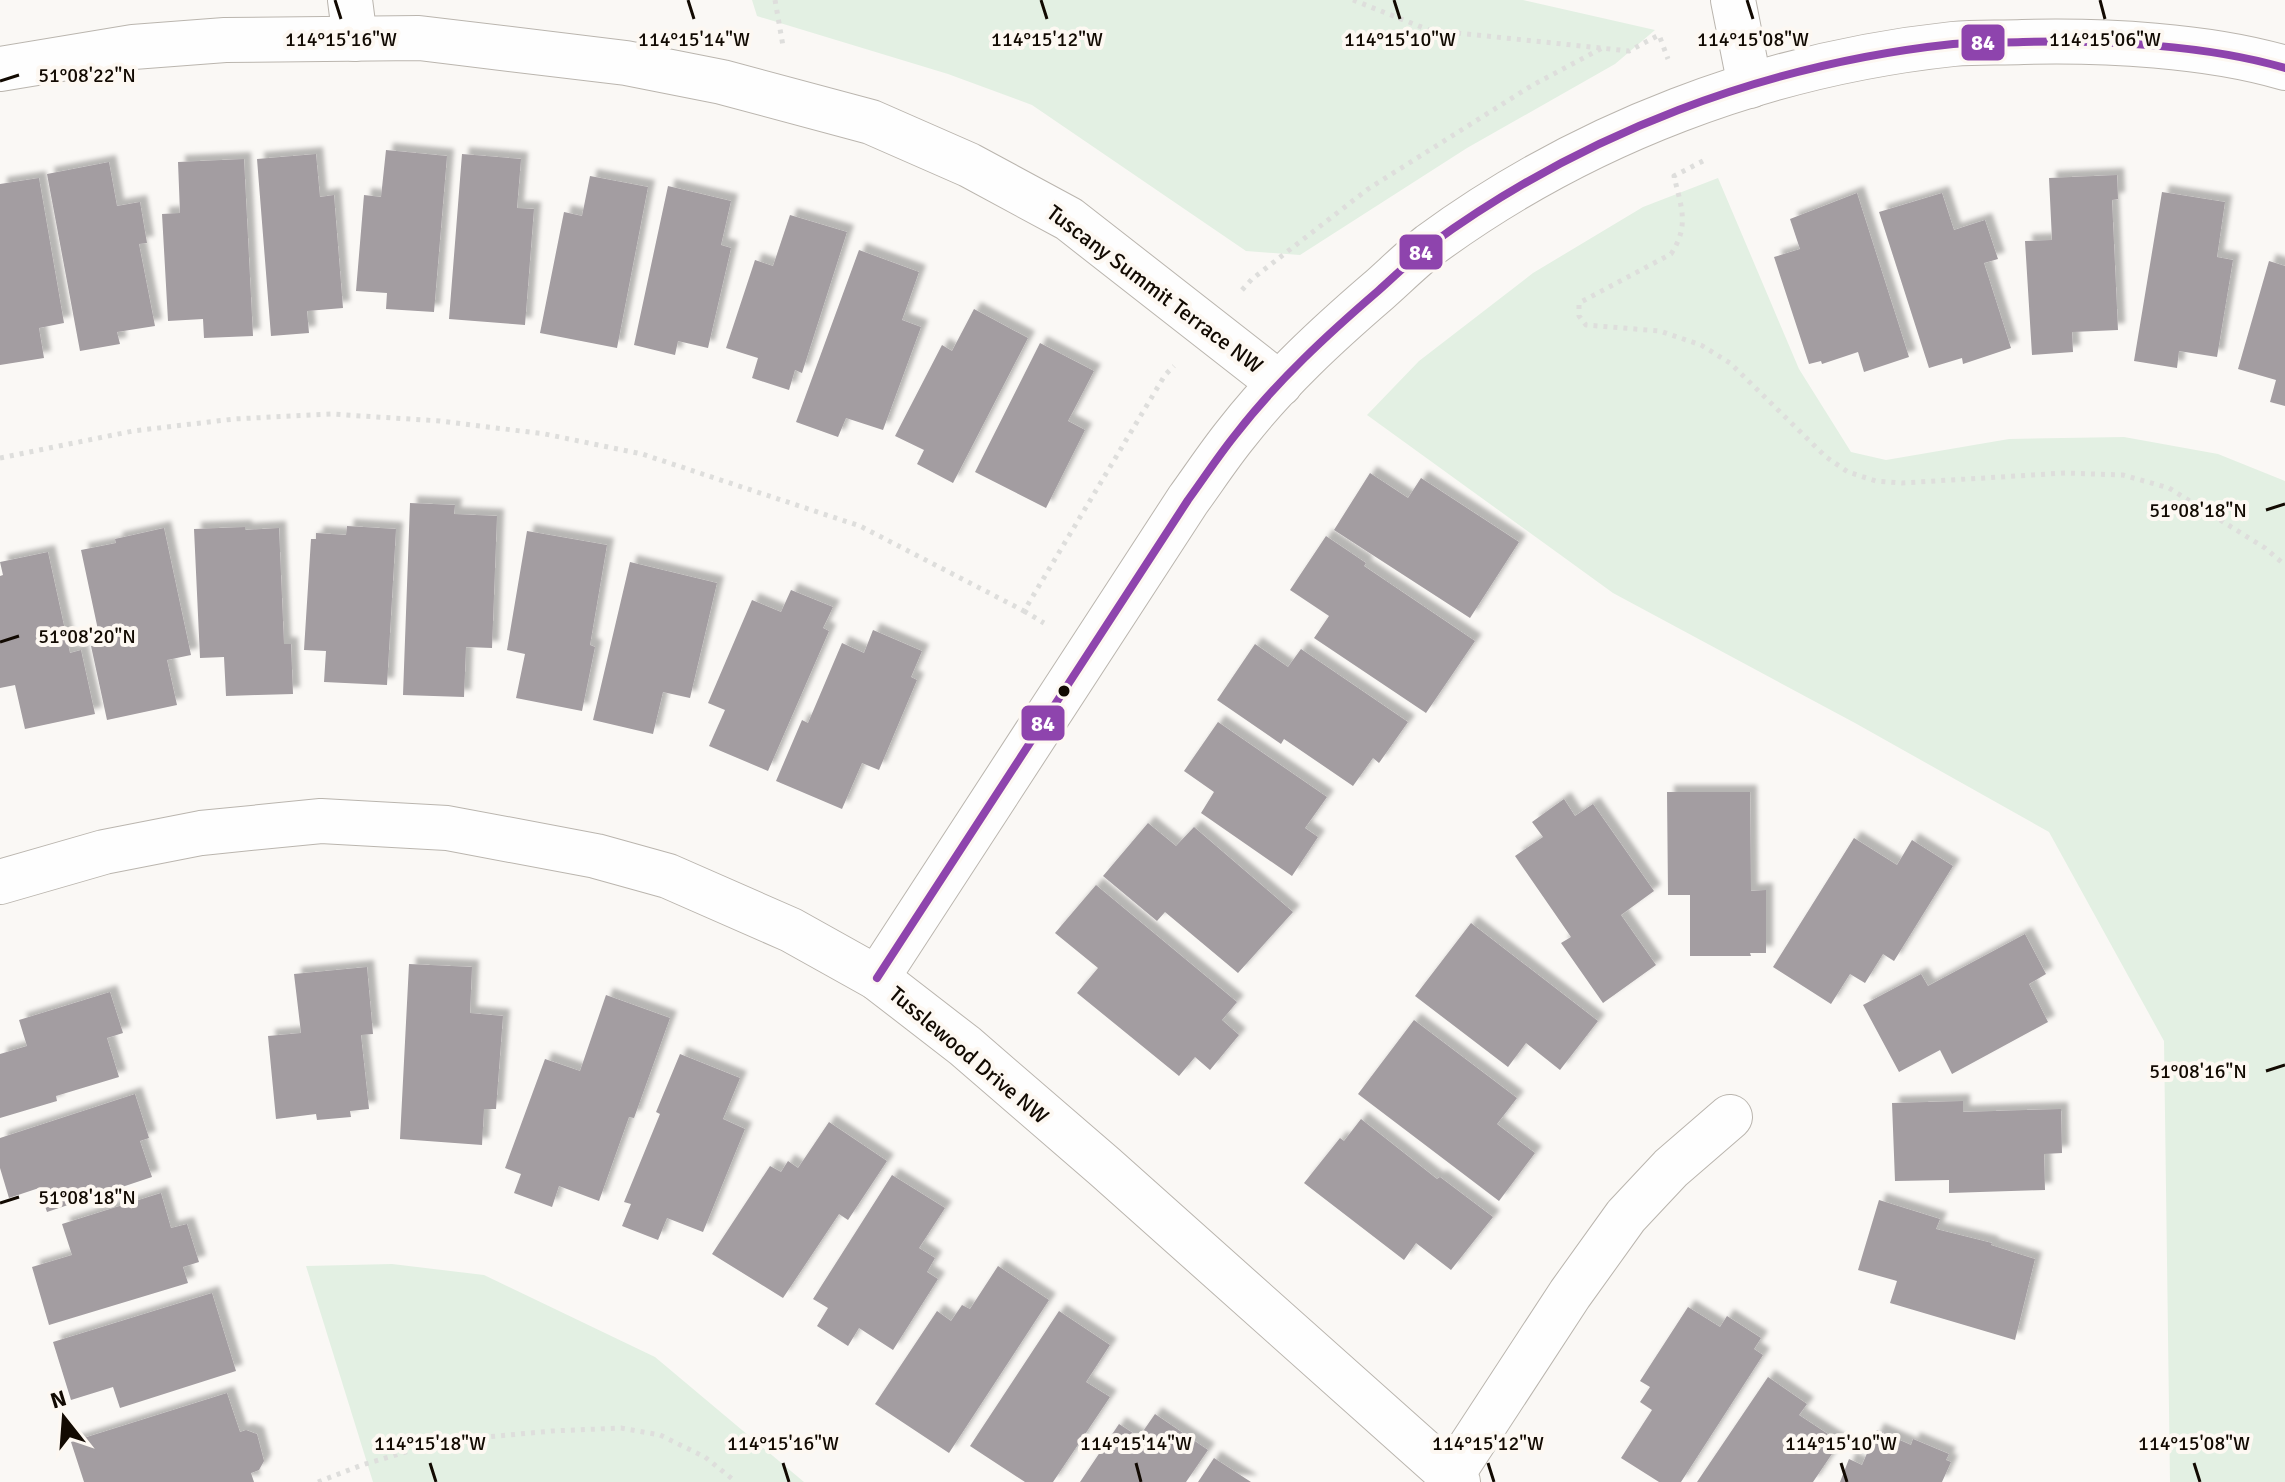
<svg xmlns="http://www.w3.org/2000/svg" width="2285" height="1482" viewBox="0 0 2285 1482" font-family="Signika,sans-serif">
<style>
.green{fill:#e3f0e3}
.building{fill:#a39da1;filter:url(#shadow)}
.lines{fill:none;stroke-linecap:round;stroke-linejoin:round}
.minor-casing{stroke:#bab5ae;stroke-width:46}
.path{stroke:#dededc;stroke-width:5;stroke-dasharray:4 6;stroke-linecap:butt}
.minor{stroke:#fefefe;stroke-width:44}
.bus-1-casing{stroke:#fdf8f2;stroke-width:14}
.bus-1{stroke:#8e44ad;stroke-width:8}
.ticks{fill:none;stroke:#120a02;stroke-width:3}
.bus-dot{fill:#120a02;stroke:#fdf8f2;stroke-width:3}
.labels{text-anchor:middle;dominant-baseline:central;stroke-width:8;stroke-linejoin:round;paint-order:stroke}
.street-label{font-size:22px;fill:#120a02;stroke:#fdf8f2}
.ticks-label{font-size:20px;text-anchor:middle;fill:#120a02;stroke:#fdf8f2;stroke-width:8;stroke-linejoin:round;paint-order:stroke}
.line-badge{stroke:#fdf8f2;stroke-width:3}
.badge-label{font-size:22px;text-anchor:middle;font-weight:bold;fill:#fff}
</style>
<defs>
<filter id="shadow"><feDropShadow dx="7" dy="-7" stdDeviation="2" flood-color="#0004"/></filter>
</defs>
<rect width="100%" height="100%" fill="#faf8f5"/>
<g class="green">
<polygon points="752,0 1523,0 1655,30 1615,64 1467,148 1300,255 1246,251 1032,105 948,74 757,16"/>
<polygon points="1718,178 1799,369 1851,452 1886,460 2009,439 2124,437 2218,454 2285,481 2285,1482 2170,1482 2164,1041 2049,832 1855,723 1613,593 1367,415 1419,361 1533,273 1643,207"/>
<polygon points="392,1264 484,1275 655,1357 804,1482 373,1482 306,1266"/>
</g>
<g class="building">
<polygon points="386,150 447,156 434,312 386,309 387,293 356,291 364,195 381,197"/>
<polygon points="316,154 320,197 334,195 343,308 307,311 309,333 271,336 257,159"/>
<polygon points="462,154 521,159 517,208 534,209 525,325 449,319"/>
<polygon points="244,159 253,336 204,338 203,319 168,321 162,214 180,213 178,162"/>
<polygon points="109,162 117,206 140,202 147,243 139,244 155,326 117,332 120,344 80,351 47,174"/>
<polygon points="2117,175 2118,199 2112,200 2118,330 2072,332 2073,352 2032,355 2025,241 2052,240 2049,178"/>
<polygon points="590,176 648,187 617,348 540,333 564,212 582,216"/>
<polygon points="39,178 64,323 39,328 44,358 0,365 0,184"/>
<polygon points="668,186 731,201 721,245 731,248 708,348 678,341 675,355 634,345"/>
<polygon points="2162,192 2225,202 2217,257 2233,260 2217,357 2179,351 2177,368 2134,361"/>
<polygon points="1857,193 1909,357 1864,372 1858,352 1822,364 1821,361 1809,364 1774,257 1800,249 1790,219"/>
<polygon points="1942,193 1954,230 1985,220 1998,259 1984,263 2011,348 1963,364 1962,358 1929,368 1879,212"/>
<polygon points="790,215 847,232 802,373 795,370 789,390 752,378 758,358 726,348 755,260 773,266"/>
<polygon points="859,250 919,272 902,320 921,327 883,430 846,418 838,437 796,422"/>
<polygon points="2269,261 2285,266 2285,406 2270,402 2276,380 2238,369"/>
<polygon points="974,309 1028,338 953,483 917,464 924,450 895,436 942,345 952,351"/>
<polygon points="1040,343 1094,371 1068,421 1085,430 1046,508 975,472"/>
<polygon points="1370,473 1408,498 1421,478 1519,542 1470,618 1334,530"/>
<polygon points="410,503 455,505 454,514 497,516 492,648 466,647 464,697 403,695"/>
<polygon points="347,526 396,529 387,685 324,682 326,651 304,650 311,539 316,539 316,533 346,535"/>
<polygon points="245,527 245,530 279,528 284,644 291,644 293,694 226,696 224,657 200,658 194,529"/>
<polygon points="164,528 191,655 167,660 177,705 107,720 91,646 101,644 81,550 116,543 115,539"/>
<polygon points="527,531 607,545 590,645 595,647 582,711 516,698 525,654 507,650"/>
<polygon points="1326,536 1366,563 1364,566 1475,641 1426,713 1314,638 1329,616 1290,590"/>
<polygon points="48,552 70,653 81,650 95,714 25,729 15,685 0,688 0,576 3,575 0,562"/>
<polygon points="630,562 717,583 690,698 663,692 653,734 593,720"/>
<polygon points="791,590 833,607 823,628 829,631 768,771 709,746 725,710 708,703 752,600 781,612"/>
<polygon points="873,630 922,651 911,677 917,680 879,770 862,763 842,809 776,781 802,720 808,723 842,643 864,653"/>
<polygon points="1255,644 1288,667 1301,649 1408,722 1379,763 1373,758 1353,786 1284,739 1281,744 1217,700"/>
<polygon points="1218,722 1327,797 1305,828 1318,837 1292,876 1201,813 1214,792 1184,771"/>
<polygon points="1667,792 1750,792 1751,891 1766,890 1766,953 1750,953 1751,956 1690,956 1690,895 1668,895"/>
<polygon points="1564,799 1575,816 1593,804 1654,891 1621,915 1656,965 1603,1003 1561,943 1571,937 1515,856 1543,837 1532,822"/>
<polygon points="1148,823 1176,846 1194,827 1293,912 1238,973 1165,912 1157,921 1103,876"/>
<polygon points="1854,838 1897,865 1912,840 1953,866 1894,961 1883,954 1865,983 1850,974 1831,1004 1773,967"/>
<polygon points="1096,885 1237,1002 1222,1020 1239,1035 1210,1070 1195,1057 1179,1076 1077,993 1098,968 1055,933"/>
<polygon points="1471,923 1598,1021 1560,1070 1526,1043 1508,1067 1415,996"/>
<polygon points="2025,934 2046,974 2029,984 2048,1022 1952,1074 1940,1050 1899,1072 1863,1005 1921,974 1928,986"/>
<polygon points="409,964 472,967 470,1013 503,1016 496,1109 484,1109 482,1145 400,1139"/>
<polygon points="367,967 373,1034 361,1035 369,1109 350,1111 351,1117 317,1120 316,1114 276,1119 268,1036 301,1033 294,974"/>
<polygon points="110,992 123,1033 107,1038 119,1077 56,1096 57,1101 0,1118 0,1054 27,1046 19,1020"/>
<polygon points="606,995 670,1018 634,1118 629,1117 599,1201 559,1186 552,1207 514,1193 521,1174 505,1168 545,1059 580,1071"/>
<polygon points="1414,1020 1517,1098 1497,1124 1535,1153 1499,1201 1358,1094"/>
<polygon points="680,1054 740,1078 723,1119 745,1129 703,1232 667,1218 658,1240 622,1226 631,1204 624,1202 660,1114 656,1112"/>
<polygon points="135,1094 149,1138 140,1141 152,1177 47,1212 39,1188 9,1198 0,1168 0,1138"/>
<polygon points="1963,1101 1963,1112 2061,1109 2062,1153 2044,1154 2045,1190 1949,1193 1949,1180 1895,1181 1892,1103"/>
<polygon points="1361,1119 1437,1179 1440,1177 1493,1217 1451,1270 1416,1243 1404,1260 1304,1183 1340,1138 1344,1141"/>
<polygon points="829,1122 887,1161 848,1220 839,1214 783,1298 712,1254 770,1166 781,1172 788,1161 798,1168"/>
<polygon points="892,1175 945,1208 919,1248 935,1258 927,1272 938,1279 893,1350 859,1328 848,1346 817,1326 828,1308 813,1299"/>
<polygon points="161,1193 171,1228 187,1224 199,1262 183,1267 188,1283 49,1325 32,1267 72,1255 62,1224"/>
<polygon points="1879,1200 1940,1219 1936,1229 1992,1243 1991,1245 2035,1259 2015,1340 1890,1303 1897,1281 1858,1270"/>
<polygon points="998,1266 1049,1300 949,1453 875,1404 937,1311 951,1321 962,1305 970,1309"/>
<polygon points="212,1293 236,1371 120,1408 113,1387 71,1400 53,1342"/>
<polygon points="1688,1307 1720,1327 1727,1316 1761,1338 1754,1349 1763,1355 1681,1482 1659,1482 1621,1458 1652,1410 1640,1402 1650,1387 1640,1381"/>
<polygon points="1059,1311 1110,1345 1086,1382 1110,1397 1053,1482 1025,1482 970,1446"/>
<polygon points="1768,1377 1807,1404 1799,1415 1840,1442 1813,1482 1697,1482"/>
<polygon points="227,1393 240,1432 246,1430 257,1434 264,1461 259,1470 251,1473 254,1482 84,1482 71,1442"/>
<polygon points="1155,1414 1208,1450 1186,1482 1080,1482 1119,1424 1139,1437"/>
<polygon points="1877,1430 1911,1445 1913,1439 1949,1454 1946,1460 1951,1462 1942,1482 1840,1482 1849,1459 1862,1465"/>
<polygon points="1214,1458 1251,1482 1198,1482"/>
</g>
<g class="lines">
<defs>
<g id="minor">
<polyline points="350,0 355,39"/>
<polyline points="1733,0 1750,86"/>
<polyline points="0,69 133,47 225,40 419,38 626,63 722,82 871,122 969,165 1069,219 1280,384"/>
<polyline points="0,882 104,852 201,833 321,821 447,828 596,856 668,876 791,930 877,978 965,1046 1105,1167 1458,1482"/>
<path d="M877,978l311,-478c16,-22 31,-45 48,-66 41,-53 92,-100 142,-143 17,-15 34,-32 52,-46 153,-112 335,-181 523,-201 23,-2 47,-1 70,-2 81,-2 184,3 262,26"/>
<polyline points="1451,1476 1570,1294 1626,1216 1671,1168 1730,1117"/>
</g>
</defs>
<use href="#minor" class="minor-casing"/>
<g class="path">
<polyline points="775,0 783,46"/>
<polyline points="1353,0 1429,30 1629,51 1659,35 1668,59"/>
<path d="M1703,161l-29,15c7,31 16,49 -3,78l-92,49v13l7,9 74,6 41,14 29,18 96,94 22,15 28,9 26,2 163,-10 58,2 46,13 96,60 20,17"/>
<polyline points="1242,290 1252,279 1368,189 1531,86 1604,47"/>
<polyline points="0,458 133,431 234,419 331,414 440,421 545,434 642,454 860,526 1024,611 1165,375 1174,366"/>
<polyline points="1024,611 1044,623"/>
<polyline points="318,1482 362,1465 443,1441 552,1431 621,1428 660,1435 705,1457 736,1482"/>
</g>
<use href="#minor" class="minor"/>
<defs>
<path id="bus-1" d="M877,978l311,-478c16,-22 31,-45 48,-66 41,-53 92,-100 142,-143 17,-15 34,-32 52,-46 153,-112 335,-181 523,-201 23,-2 47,-1 70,-2 81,-2 184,3 262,26"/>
</defs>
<use href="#bus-1" class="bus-1-casing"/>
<use href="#bus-1" class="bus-1"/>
</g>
<path class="ticks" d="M335,0l6,19M688,0l6,19M1041,0l6,19M1394,0l6,19M1747,0l6,19M2100,0l5,19M0,81l19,-6M2266,510l19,-6M0,642l19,-6M2266,1071l19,-6M0,1203l19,-6M430,1463l6,19M783,1463l6,19M1136,1463l5,19M1488,1463l6,19M1841,1463l6,19M2194,1463l6,19"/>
<circle class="bus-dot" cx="1064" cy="691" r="7"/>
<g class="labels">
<g class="street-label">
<text transform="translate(1155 289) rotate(37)">Tuscany Summit Terrace NW</text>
<text transform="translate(969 1055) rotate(40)">Tusslewood Drive NW</text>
</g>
</g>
<g class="ticks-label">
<text x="341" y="46">114°15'16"W</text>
<text x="694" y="46">114°15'14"W</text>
<text x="1047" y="46">114°15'12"W</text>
<text x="1400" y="46">114°15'10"W</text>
<text x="1753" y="46">114°15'08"W</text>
<text x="2105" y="46">114°15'06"W</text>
<text x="87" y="82">51°08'22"N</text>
<text x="2198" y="517">51°08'18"N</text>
<text x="87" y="643">51°08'20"N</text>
<text x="2198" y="1078">51°08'16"N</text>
<text x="87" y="1204">51°08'18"N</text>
<text x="430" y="1450">114°15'18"W</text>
<text x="783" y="1450">114°15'16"W</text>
<text x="1136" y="1450">114°15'14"W</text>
<text x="1488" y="1450">114°15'12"W</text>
<text x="1841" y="1450">114°15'10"W</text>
<text x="2194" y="1450">114°15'08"W</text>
</g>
<g class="line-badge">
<rect x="1960" y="23" width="46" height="39" rx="8" fill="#8e44ad"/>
<rect x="1398" y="233" width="46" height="38" rx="8" fill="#8e44ad"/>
<rect x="1020" y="704" width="46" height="38" rx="8" fill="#8e44ad"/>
</g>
<g class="badge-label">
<text x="1983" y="50">84</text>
<text x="1421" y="260">84</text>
<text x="1043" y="731">84</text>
</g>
<g transform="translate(64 1418) rotate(343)" stroke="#fdf8f2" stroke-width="6" paint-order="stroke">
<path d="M0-6L14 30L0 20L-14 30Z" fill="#120a02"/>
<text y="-12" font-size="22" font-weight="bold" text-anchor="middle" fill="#120a02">N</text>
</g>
</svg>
